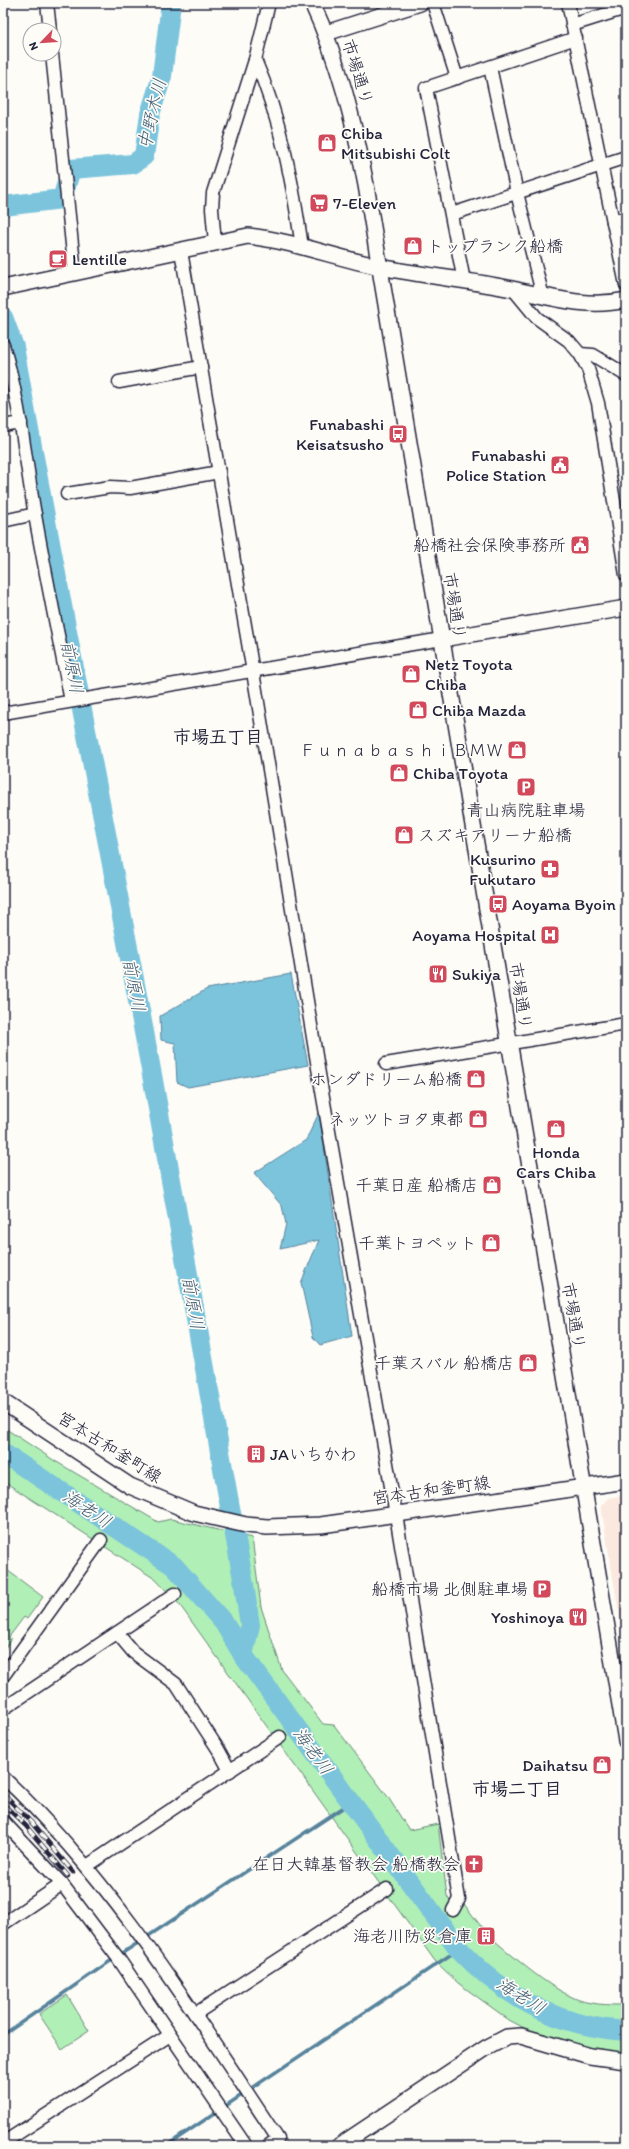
<svg xmlns="http://www.w3.org/2000/svg" width="629" height="2149" viewBox="0 0 629 2149" font-family="Itim,'Klee One',sans-serif">
<style>
.built{fill:#fbe9e0}
.green{fill:#b0efb6;stroke:#698878}
.water{fill:#7bc4dc;stroke:#57839c}
.lines{fill:none;stroke-linecap:round;stroke-linejoin:round}
.stream{stroke:#57839c;stroke-width:3.5}
.river{stroke:#7bc4dc;stroke-width:20}
.minor-casing{stroke:#22223b;stroke-width:15}
.tertiary-casing{stroke:#22223b;stroke-width:18}
.minor{stroke:#fdfcf7;stroke-width:12}
.tertiary{stroke:#fdfcf7;stroke-width:15}
.rail-casing{stroke:#22223b;stroke-width:4.5}
.rail{stroke:#fdfcf7;stroke-width:3;stroke-dasharray:9;stroke-linecap:butt}
.labels{text-anchor:middle;dominant-baseline:central;stroke-width:3.5;stroke-linejoin:round;paint-order:stroke}
.street-label{font-size:17px;fill:#22223b;stroke:#fdfcf7}
.poi-label{font-size:17px;fill:#22223b;stroke:#fdfcf7;text-anchor:end}
.water-label{font-size:18px;font-style:italic;fill:#415b73;stroke:#fdfcf7}
.neighbourhood-label{font-size:18px;font-weight:bold;fill:#22223b;stroke:#fdfcf7}
</style>
<rect width="100%" height="100%" fill="#fdfcf7"/>
<filter id="ink" filterUnits="userSpaceOnUse"><feTurbulence type="fractalNoise" baseFrequency=".025" numOctaves="2"/><feDisplacementMap in="SourceGraphic" scale="8" xChannelSelector="R" yChannelSelector="G"/><feConvolveMatrix kernelMatrix="1 2 1 2 8 2 1 2 1" color-interpolation-filters="sRGB"/></filter>
<g filter="url(#ink)">
<polygon class="built" points="626,1495 626,1655 601,1506 608,1498"/>
<g class="green">
<path d="M3,1427l52,34 103,61 13,-3 81,19 9,69 21,63 41,54 11,1 54,72 21,33 29,-6 9,72 8,14 6,-10 19,25 13,9 2,7c24,20 48,42 77,56 15,8 37,8 54,8v51l-14,-1 -82,-24 -21,-11 -51,-37 -23,-22 -256,-357 -24,-25 -152,-98z"/>
<polygon points="3,1567 43,1597 27,1619 24,1617 9,1637 11,1639 3,1651"/>
<polygon points="67,1995 89,2031 62,2049 39,2014"/>
</g>
<g class="water">
<polygon points="291,974 308,1065 188,1087 177,1082 175,1043 161,1040 160,1016 207,989"/>
<polygon points="319,1113 352,1336 320,1345 313,1337 301,1283 319,1240 280,1249 286,1224 282,1206 254,1173 306,1140"/>
</g>
<g class="lines">
<g class="stream">
<polyline points="3,2035 109,1962 350,1803"/>
<polyline points="166,2146 459,1949"/>
</g>
<g class="river">
<polyline points="3,206 62,199 71,169 133,164 144,156 150,114 162,76 171,3"/>
<path d="M3,317l11,30c43,243 93,485 138,728 31,170 61,340 92,510l6,40 -7,30"/>
<path d="M3,1453l171,113 50,57 19,32 216,294c46,49 100,78 167,82"/>
</g>
<defs>
<g id="minor">
<polyline points="47,3 50,30"/>
<polyline points="433,3 457,78"/>
<polyline points="568,3 626,285"/>
<polyline points="572,25 626,8"/>
<polyline points="52,54 75,273"/>
<path d="M255,60c26,59 38,125 47,187"/>
<polyline points="490,67 517,193 543,297"/>
<polyline points="452,214 626,157"/>
<polyline points="613,222 626,218"/>
<polyline points="215,243 212,209 213,193 255,60 269,3"/>
<polyline points="181,251 253,672 319,1074 396,1515 459,1899 453,1910"/>
<polyline points="464,281 426,88 576,38"/>
<polyline points="513,289 537,318 569,341 580,354 588,369 598,403 626,575"/>
<path d="M3,345c17,56 22,113 32,170 11,62 24,124 36,186"/>
<polyline points="580,354 593,355 626,375"/>
<polyline points="119,382 201,367"/>
<polyline points="3,426 21,423"/>
<polyline points="67,494 110,487 130,488 219,472"/>
<polyline points="3,521 35,514"/>
<polyline points="3,713 442,639"/>
<polyline points="386,1064 626,1024"/>
<polyline points="117,1633 133,1652 176,1684 218,1749 230,1771"/>
<polyline points="3,1676 101,1540"/>
<polyline points="3,1709 175,1594"/>
<path d="M3,1777c111,105 191,236 275,362l-10,7"/>
<polyline points="3,1821 62,1884 118,1958 246,2146"/>
<polyline points="87,1866 280,1737"/>
<polyline points="3,1924 62,1884"/>
<polyline points="195,2014 387,1889"/>
<polyline points="3,2143 170,2035"/>
</g>
<g id="tertiary">
<path d="M312,3c27,58 42,119 54,182l260,1556"/>
<polyline points="326,33 420,3"/>
<path d="M3,288l245,-52c45,5 88,22 133,31 43,9 88,13 131,22 39,8 74,20 114,11"/>
<polyline points="442,639 626,608"/>
<polyline points="3,1402 130,1486 194,1513 246,1525 267,1527 321,1525 626,1481"/>
<polyline points="339,2146 486,2048 507,2037 521,2036 590,2056 626,2061"/>
</g>
</defs>
<use href="#minor" class="minor-casing"/>
<use href="#tertiary" class="tertiary-casing"/>
<use href="#minor" class="minor"/>
<use href="#tertiary" class="tertiary"/>
<defs>
<g id="rail">
<polyline points="3,1794 31,1822 73,1872"/>
<polyline points="3,1804 26,1826 68,1876"/>
</g>
</defs>
<use href="#rail" class="rail-casing"/>
<use href="#rail" class="rail"/>
</g>
</g>
<defs>
<symbol id="shop-square" viewBox="-11 -11 22 22"><rect x="-9" y="-9" width="18" height="18" rx="4" fill="#d1495b" stroke="#fdfcf7"/><path d="M-5-2.5h2.3a2.7 3.5 0 0 1 5.4 0H5L5.5 6h-11ZM-1.5-2.5h3a1.5 2.3 0 0 0-3 0Z" fill="#fff"/></symbol>
<symbol id="supermarket-square" viewBox="-11 -11 22 22"><rect x="-9" y="-9" width="18" height="18" rx="4" fill="#d1495b" stroke="#fdfcf7"/><path d="M-6-5.5h2.5l.6 2H6L4.5 2H-2.5L-4.4-4H-6ZM-1.5 3.2a1.3 1.3 0 1 0 .1 0ZM3 3.2a1.3 1.3 0 1 0 .1 0Z" fill="#fff"/></symbol>
<symbol id="cafe-square" viewBox="-11 -11 22 22"><rect x="-9" y="-9" width="18" height="18" rx="4" fill="#d1495b" stroke="#fdfcf7"/><path d="M-5.5-4.5H6V0H3Q3 3.5 0 3.5H-2.5Q-5.5 3.5-5.5 0ZM3-3.2v2h1.7v-2ZM-6 4.5H4V6H-6Z" fill="#fff"/></symbol>
<symbol id="bus-square" viewBox="-11 -11 22 22"><rect x="-9" y="-9" width="18" height="18" rx="4" fill="#d1495b" stroke="#fdfcf7"/><path d="M-5-6H5V4H4V6H2V4H-2V6H-4V4H-5ZM-3.5-4V0h7V-4ZM-3.5 1.2v1.5H-2V1.2ZM2 1.2v1.5H3.5V1.2Z" fill="#fff"/></symbol>
<symbol id="civic-square" viewBox="-11 -11 22 22"><rect x="-9" y="-9" width="18" height="18" rx="4" fill="#d1495b" stroke="#fdfcf7"/><path d="M-.6-6.5H3V-4.5H.6V-3L4-1V1h2V6H-6V1h2V-1L-.6-3ZM-1.2 2.5V6h2.4V2.5Z" fill="#fff"/></symbol>
<symbol id="parking-square" viewBox="-11 -11 22 22"><rect x="-9" y="-9" width="18" height="18" rx="4" fill="#d1495b" stroke="#fdfcf7"/><path d="M-3.5-5.5H1a3.5 3.5 0 0 1 0 7H-1V5.5H-3.5ZM-1-3.4V-.6H.8a1.4 1.4 0 0 0 0-2.8Z" fill="#fff"/></symbol>
<symbol id="pharmacy-square" viewBox="-11 -11 22 22"><rect x="-9" y="-9" width="18" height="18" rx="4" fill="#d1495b" stroke="#fdfcf7"/><path d="M-2-6h4v4h4v4h-4v4h-4v-4h-4v-4h4Z" fill="#fff"/></symbol>
<symbol id="hospital-square" viewBox="-11 -11 22 22"><rect x="-9" y="-9" width="18" height="18" rx="4" fill="#d1495b" stroke="#fdfcf7"/><path d="M-5-5h3v3.5h4V-5h3V5h-3V1.5h-4V5h-3Z" fill="#fff"/></symbol>
<symbol id="restaurant-square" viewBox="-11 -11 22 22"><rect x="-9" y="-9" width="18" height="18" rx="4" fill="#d1495b" stroke="#fdfcf7"/><path d="M-5-6h1v4h1v-4h1v4h1v-4h1v5L-1.5 .5V6h-2V.5L-5-1ZM5-6V6H3V1.5H1.5Q1.5-4 5-6Z" fill="#fff"/></symbol>
<symbol id="building-square" viewBox="-11 -11 22 22"><rect x="-9" y="-9" width="18" height="18" rx="4" fill="#d1495b" stroke="#fdfcf7"/><path d="M-4-6H4V6H1V3H-1V6H-4ZM-2.5-4.3h1.7v1.8h-1.7ZM.8-4.3h1.7v1.8H.8ZM-2.5-1h1.7V.8h-1.7ZM.8-1h1.7V.8H.8Z" fill="#fff"/></symbol>
<symbol id="church-square" viewBox="-11 -11 22 22"><rect x="-9" y="-9" width="18" height="18" rx="4" fill="#d1495b" stroke="#fdfcf7"/><path d="M-1.2-6h2.4v3.5h3.3v2.4h-3.3V6h-2.4V-.1h-3.3v-2.4h3.3Z" fill="#fff"/></symbol>
</defs>
<g fill-rule="evenodd">
<use href="#shop-square" x="316" y="132" width="22" height="22"/>
<use href="#supermarket-square" x="308" y="192" width="22" height="22"/>
<use href="#shop-square" x="402" y="235" width="22" height="22"/>
<use href="#cafe-square" x="47" y="248" width="22" height="22"/>
<use href="#bus-square" x="387" y="423" width="22" height="22"/>
<use href="#civic-square" x="549" y="454" width="22" height="22"/>
<use href="#civic-square" x="569" y="534" width="22" height="22"/>
<use href="#shop-square" x="400" y="663" width="22" height="22"/>
<use href="#shop-square" x="407" y="699" width="22" height="22"/>
<use href="#shop-square" x="506" y="739" width="22" height="22"/>
<use href="#shop-square" x="388" y="762" width="22" height="22"/>
<use href="#parking-square" x="515" y="776" width="22" height="22"/>
<use href="#shop-square" x="393" y="824" width="22" height="22"/>
<use href="#pharmacy-square" x="539" y="858" width="22" height="22"/>
<use href="#bus-square" x="487" y="893" width="22" height="22"/>
<use href="#hospital-square" x="539" y="924" width="22" height="22"/>
<use href="#restaurant-square" x="427" y="963" width="22" height="22"/>
<use href="#shop-square" x="465" y="1068" width="22" height="22"/>
<use href="#shop-square" x="467" y="1108" width="22" height="22"/>
<use href="#shop-square" x="545" y="1118" width="22" height="22"/>
<use href="#shop-square" x="481" y="1174" width="22" height="22"/>
<use href="#shop-square" x="480" y="1232" width="22" height="22"/>
<use href="#shop-square" x="517" y="1352" width="22" height="22"/>
<use href="#building-square" x="245" y="1443" width="22" height="22"/>
<use href="#parking-square" x="531" y="1578" width="22" height="22"/>
<use href="#restaurant-square" x="567" y="1606" width="22" height="22"/>
<use href="#shop-square" x="591" y="1754" width="22" height="22"/>
<use href="#church-square" x="463" y="1853" width="22" height="22"/>
<use href="#building-square" x="475" y="1925" width="22" height="22"/>
</g>
<g class="labels">
<g class="street-label">
<text transform="translate(358 72) rotate(73)">市場通り</text>
<text transform="translate(455 606) rotate(81)">市場通り</text>
<text transform="translate(521 996) rotate(81)">市場通り</text>
<text transform="translate(574 1316) rotate(80)">市場通り</text>
<text transform="translate(110 1447) rotate(32)">宮本古和釜町線</text>
<text transform="translate(431 1490) rotate(-8)">宮本古和釜町線</text>
</g>
<g class="poi-label">
<text x="341" y="133" text-anchor="start">Chiba<tspan x="341" dy="20">Mitsubishi Colt</tspan></text>
<text x="333" y="203" text-anchor="start">7-Eleven</text>
<text x="427" y="246" text-anchor="start">トップランク船橋</text>
<text x="72" y="259" text-anchor="start">Lentille</text>
<text x="384" y="424">Funabashi<tspan x="384" dy="20">Keisatsusho</tspan></text>
<text x="546" y="455">Funabashi<tspan x="546" dy="20">Police Station</tspan></text>
<text x="566" y="545">船橋社会保険事務所</text>
<text x="425" y="664" text-anchor="start">Netz Toyota<tspan x="425" dy="20">Chiba</tspan></text>
<text x="432" y="710" text-anchor="start">Chiba Mazda</text>
<text x="503" y="750">ＦｕｎａｂａｓｈｉＢＭＷ</text>
<text x="413" y="773" text-anchor="start">Chiba Toyota</text>
<text x="526" y="810" text-anchor="middle">青山病院駐車場</text>
<text x="418" y="835" text-anchor="start">スズキアリーナ船橋</text>
<text x="536" y="859">Kusurino<tspan x="536" dy="20">Fukutaro</tspan></text>
<text x="512" y="904" text-anchor="start">Aoyama Byoin</text>
<text x="536" y="935">Aoyama Hospital</text>
<text x="452" y="974" text-anchor="start">Sukiya</text>
<text x="462" y="1079">ホンダドリーム船橋</text>
<text x="464" y="1119">ネッツトヨタ東都</text>
<text x="556" y="1152" text-anchor="middle">Honda<tspan x="556" dy="20">Cars Chiba</tspan></text>
<text x="478" y="1185">千葉日産 船橋店</text>
<text x="477" y="1243">千葉トヨペット</text>
<text x="514" y="1363">千葉スバル 船橋店</text>
<text x="270" y="1454" text-anchor="start">JAいちかわ</text>
<text x="528" y="1589">船橋市場 北側駐車場</text>
<text x="564" y="1617">Yoshinoya</text>
<text x="588" y="1765">Daihatsu</text>
<text x="460" y="1864">在日大韓基督教会 船橋教会</text>
<text x="472" y="1936">海老川防災倉庫</text>
</g>
<g class="water-label">
<text transform="translate(152 114) rotate(-77)">中野木川</text>
<text transform="translate(72 667) rotate(79)">前原川</text>
<text transform="translate(134 985) rotate(79)">前原川</text>
<text transform="translate(193 1303) rotate(80)">前原川</text>
<text transform="translate(87 1509) rotate(33)">海老川</text>
<text transform="translate(313 1751) rotate(54)">海老川</text>
<text transform="translate(521 1996) rotate(32)">海老川</text>
</g>
<g class="neighbourhood-label">
<text x="218" y="737">市場五丁目</text>
<text x="517" y="1789">市場二丁目</text>
</g>
</g>
<rect width="629" height="2149" fill="none" stroke="#fdfcf7" stroke-width="16"/>
<rect x="8" y="8" width="613" height="2133" fill="none" stroke="#22223b" stroke-width="1.5" filter="url(#ink)"/>
<g transform="translate(42 42) rotate(245)"><circle r="19" fill="#fdfcf7" stroke="#a5a5ac"/>
<path d="M0-3L7 15L0 10L-7 15Z" fill="#d1495b"/>
<text y="-6" font-size="11" font-weight="bold" text-anchor="middle" fill="#22223b">N</text>
</g>
</svg>
